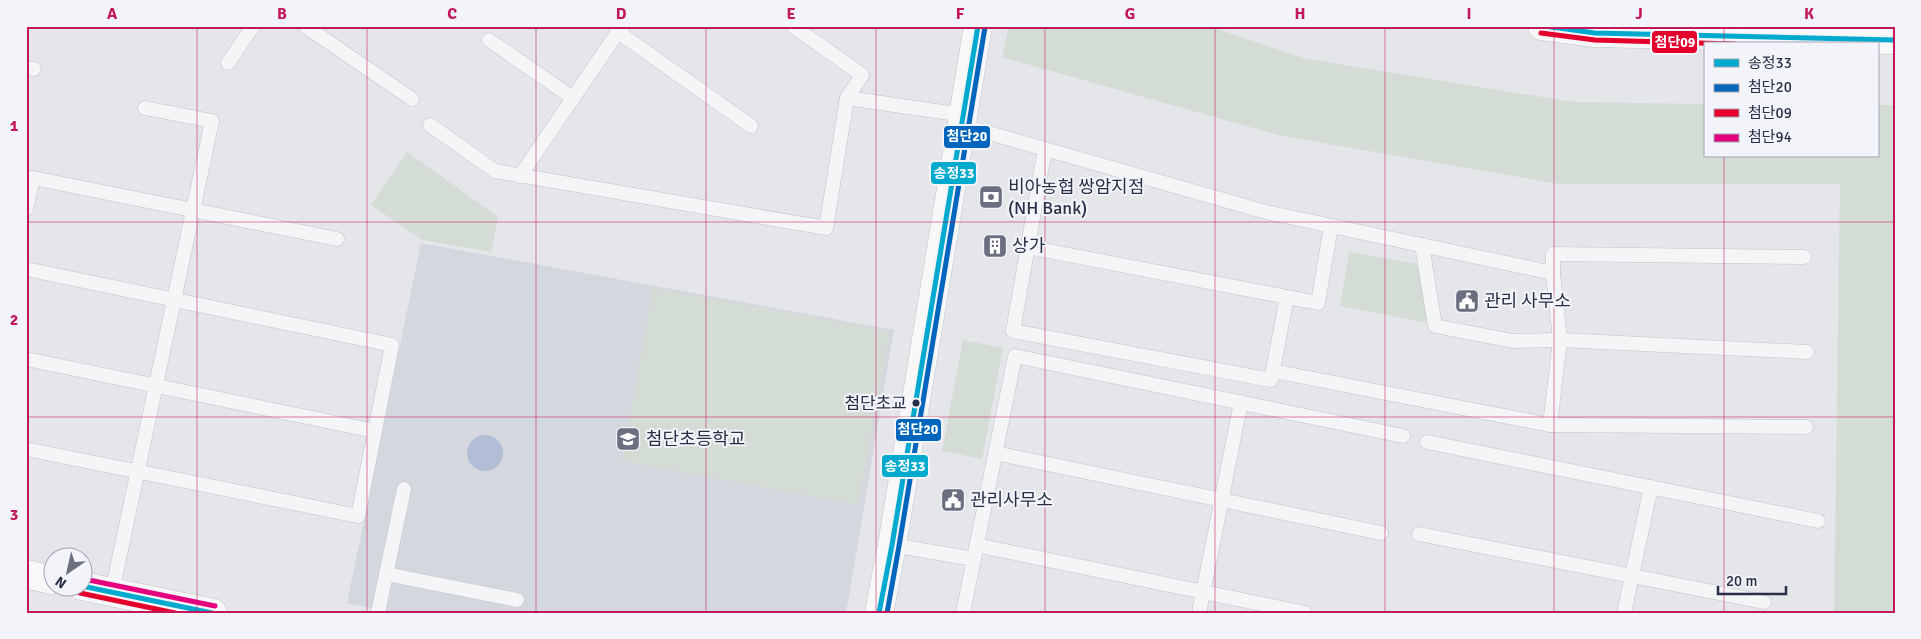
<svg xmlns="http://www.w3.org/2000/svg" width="1921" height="639" viewBox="0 0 1921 639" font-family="Signika,'Noto Sans KR',sans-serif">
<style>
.built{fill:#d5d7df}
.green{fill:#d3ddd5}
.water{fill:#b2bdd6}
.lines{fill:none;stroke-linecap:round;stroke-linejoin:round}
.lane-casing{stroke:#c2c3c8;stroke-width:15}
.secondary-casing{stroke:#c2c3c8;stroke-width:29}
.lane{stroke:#f4f5f7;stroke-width:14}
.secondary{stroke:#f8f8f8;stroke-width:28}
.bus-1-casing{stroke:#f3f4f9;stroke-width:9}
.bus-2-casing{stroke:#f3f4f9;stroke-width:9}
.bus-3-casing{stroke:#f3f4f9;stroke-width:9}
.bus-4-casing{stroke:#f3f4f9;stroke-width:9}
.bus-1{stroke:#00a9ce;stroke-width:5}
.bus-2{stroke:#0065bd;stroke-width:5}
.bus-3{stroke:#e4002b;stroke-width:5}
.bus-4{stroke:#e5007d;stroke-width:5}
.grid{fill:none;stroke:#c2185b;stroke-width:1;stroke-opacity:0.55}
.bus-dot{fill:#292f46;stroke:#f3f4f9;stroke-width:2}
.labels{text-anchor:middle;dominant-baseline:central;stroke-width:4;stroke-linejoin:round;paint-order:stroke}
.bus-label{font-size:17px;fill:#292f46;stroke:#f3f4f9;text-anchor:end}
.poi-label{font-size:18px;fill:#292f46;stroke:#f3f4f9;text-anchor:start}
.line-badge{stroke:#f3f4f9;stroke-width:2}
.badge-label{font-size:14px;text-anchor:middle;font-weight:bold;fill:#fff}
.neatline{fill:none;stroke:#c2185b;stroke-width:2}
.grid-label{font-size:16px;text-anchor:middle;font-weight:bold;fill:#c2185b}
</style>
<rect width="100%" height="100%" fill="#e5e6ea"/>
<polygon class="built" points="421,243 894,330 846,613 394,613 347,603"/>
<g class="green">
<polygon points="1009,26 1208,26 1307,59 1573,102 1705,104 1705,156 1877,156 1877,105 1895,105 1895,613 1834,613 1840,184 1559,184 1282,136 1002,57"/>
<polygon points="407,152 498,217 491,252 422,240 371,205"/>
<polygon points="1349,252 1417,264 1428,323 1340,306"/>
<polygon points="653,288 890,331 858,505 622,461"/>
<polygon points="963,340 1003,348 982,459 942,451"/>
</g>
<circle class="water" cx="485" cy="453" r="18"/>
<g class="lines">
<defs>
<g id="lane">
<polyline points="305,26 412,99"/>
<polyline points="793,26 862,75 847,98"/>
<polyline points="618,32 751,126"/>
<polyline points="489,40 573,98"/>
<polyline points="228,63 253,26"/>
<polyline points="26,68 34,69"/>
<polyline points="430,125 495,171 826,228 847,98 963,115"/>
<polyline points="961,125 1266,212 1553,273"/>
<polyline points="1045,149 1013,331 1271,380 1287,297"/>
<polyline points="520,176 622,26"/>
<polyline points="26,209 33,178 337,239"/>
<polyline points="1422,245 1435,326 1513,341 1560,340 1807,352"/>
<polyline points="1028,247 1318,303 1331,226"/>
<polyline points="26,269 392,345 358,516 26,449"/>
<polyline points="26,359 375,431"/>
<polyline points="1273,371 1550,425 1806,427"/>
<polyline points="1550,425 1560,340 1553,273 1553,254 1804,257"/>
<polyline points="1427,442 1818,521"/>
<polyline points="995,453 1381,533"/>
<polyline points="1419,534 1764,602"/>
<polyline points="892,545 974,559"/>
<polyline points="976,545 1305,613"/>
<polyline points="386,574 517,600"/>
<polyline points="112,592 212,121 145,108"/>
<polyline points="378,613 404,489"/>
<polyline points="963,613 1015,356 1403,436"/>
<polyline points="1199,613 1241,402"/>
<polyline points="1624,613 1651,487"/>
</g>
<g id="secondary">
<polyline points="1542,26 1595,33 1895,40"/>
<polyline points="26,574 52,580"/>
<polyline points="82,586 213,613"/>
<polyline points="879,613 892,545 978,26"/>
</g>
</defs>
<use href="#lane" class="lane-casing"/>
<use href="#secondary" class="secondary-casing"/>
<use href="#lane" class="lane"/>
<use href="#secondary" class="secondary"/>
<defs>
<g id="bus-1">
<polyline points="1544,26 1595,33 1895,40"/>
<polyline points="82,586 212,613"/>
<polyline points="879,613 892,545 978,26"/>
</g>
<polyline id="bus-2" points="887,613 899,546 985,27"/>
<g id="bus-3">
<polyline points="1541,33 1595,40 1734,44"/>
<polyline points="80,593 175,613"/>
</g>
<polyline id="bus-4" points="84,579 215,606"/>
</defs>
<use href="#bus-1" class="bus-1-casing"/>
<use href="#bus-2" class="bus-2-casing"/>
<use href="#bus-3" class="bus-3-casing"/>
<use href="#bus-4" class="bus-4-casing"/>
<use href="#bus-1" class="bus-1"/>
<use href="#bus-2" class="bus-2"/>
<use href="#bus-3" class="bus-3"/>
<use href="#bus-4" class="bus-4"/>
</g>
<path class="grid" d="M197,26v587M367,26v587M536,26v587M706,26v587M876,26v587M1045,26v587M1215,26v587M1385,26v587M1554,26v587M1724,26v18M1724,156v457M26,222h1869M26,417h1869"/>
<defs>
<symbol id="bank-square" viewBox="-11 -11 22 22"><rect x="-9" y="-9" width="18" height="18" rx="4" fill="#6b6f7f" stroke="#f3f4f9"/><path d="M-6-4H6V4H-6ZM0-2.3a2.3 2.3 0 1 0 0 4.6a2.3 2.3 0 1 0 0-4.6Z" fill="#fff"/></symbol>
<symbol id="building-square" viewBox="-11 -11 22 22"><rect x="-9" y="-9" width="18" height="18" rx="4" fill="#6b6f7f" stroke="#f3f4f9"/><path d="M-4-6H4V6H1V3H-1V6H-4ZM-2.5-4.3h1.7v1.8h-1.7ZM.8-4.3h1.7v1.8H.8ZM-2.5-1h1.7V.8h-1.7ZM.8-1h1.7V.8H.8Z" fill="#fff"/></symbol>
<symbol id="civic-square" viewBox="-11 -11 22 22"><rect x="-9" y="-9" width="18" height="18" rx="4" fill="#6b6f7f" stroke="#f3f4f9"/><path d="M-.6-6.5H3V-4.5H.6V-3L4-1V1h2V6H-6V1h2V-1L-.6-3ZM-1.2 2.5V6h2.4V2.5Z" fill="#fff"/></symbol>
<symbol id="school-square" viewBox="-11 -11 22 22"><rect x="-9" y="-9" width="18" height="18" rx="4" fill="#6b6f7f" stroke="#f3f4f9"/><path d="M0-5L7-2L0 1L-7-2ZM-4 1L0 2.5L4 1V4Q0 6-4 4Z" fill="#fff"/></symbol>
</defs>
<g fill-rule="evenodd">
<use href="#bank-square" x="977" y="183" width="28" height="28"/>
<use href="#building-square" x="981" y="232" width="28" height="28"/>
<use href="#civic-square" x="1453" y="287" width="28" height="28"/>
<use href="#school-square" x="614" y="425" width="28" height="28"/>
<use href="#civic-square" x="939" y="486" width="28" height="28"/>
</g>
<circle class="bus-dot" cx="916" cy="403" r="4.5"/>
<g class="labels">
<g class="bus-label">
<text x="907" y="403">첨단초교</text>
</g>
<g class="poi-label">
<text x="1008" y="187">비아농협 쌍암지점<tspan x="1008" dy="21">(NH Bank)</tspan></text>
<text x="1012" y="246">상가</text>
<text x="1484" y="301">관리 사무소</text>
<text x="646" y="439">첨단초등학교</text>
<text x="970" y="500">관리사무소</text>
</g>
</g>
<g class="line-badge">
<rect x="1651" y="30" width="47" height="24" rx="5" fill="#e4002b"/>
<rect x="943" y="125" width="48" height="24" rx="5" fill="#0065bd"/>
<rect x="930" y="161" width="47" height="24" rx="5" fill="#00a9ce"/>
<rect x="895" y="418" width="47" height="24" rx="5" fill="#0065bd"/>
<rect x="881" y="454" width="48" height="24" rx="5" fill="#00a9ce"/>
</g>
<g class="badge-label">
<text x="1675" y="47">첨단09</text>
<text x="967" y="141">첨단20</text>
<text x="954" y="178">송정33</text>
<text x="918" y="434">첨단20</text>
<text x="905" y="471">송정33</text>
</g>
<rect width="1921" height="639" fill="none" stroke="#f3f4f9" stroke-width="55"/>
<rect x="1704" y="42" width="175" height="115" fill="#f3f4f9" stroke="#a2a5b1"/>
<rect x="1714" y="59" width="25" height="8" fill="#00a9ce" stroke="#a2a5b1"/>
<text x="1748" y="68" font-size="15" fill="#292f46">송정33</text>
<rect x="1714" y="84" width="25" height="8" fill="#0065bd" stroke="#a2a5b1"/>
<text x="1748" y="92" font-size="15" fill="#292f46">첨단20</text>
<rect x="1714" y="109" width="25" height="8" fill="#e4002b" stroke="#a2a5b1"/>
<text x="1748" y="118" font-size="15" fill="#292f46">첨단09</text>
<rect x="1714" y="134" width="25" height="8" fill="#e5007d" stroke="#a2a5b1"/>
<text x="1748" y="142" font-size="15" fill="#292f46">첨단94</text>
<g transform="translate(68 572) rotate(214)"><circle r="24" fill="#f3f4f9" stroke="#a2a5b1"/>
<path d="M0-4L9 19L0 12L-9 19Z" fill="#6b6f7f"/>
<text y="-8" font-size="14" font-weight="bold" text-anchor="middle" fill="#292f46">N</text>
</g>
<path d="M1718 586v8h68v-8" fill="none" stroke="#292f46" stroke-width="2.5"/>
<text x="1726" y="586" font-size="15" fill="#292f46" stroke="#f3f4f9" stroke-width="4" paint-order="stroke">20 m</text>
<rect x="28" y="28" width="1866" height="584" class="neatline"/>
<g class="grid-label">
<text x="112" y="19">A</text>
<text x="282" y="19">B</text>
<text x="452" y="19">C</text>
<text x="621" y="19">D</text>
<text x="791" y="19">E</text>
<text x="960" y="19">F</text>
<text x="1130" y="19">G</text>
<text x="1300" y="19">H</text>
<text x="1469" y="19">I</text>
<text x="1639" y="19">J</text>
<text x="1809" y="19">K</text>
<text x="14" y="131">1</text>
<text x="14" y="325">2</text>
<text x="14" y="520">3</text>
</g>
</svg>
